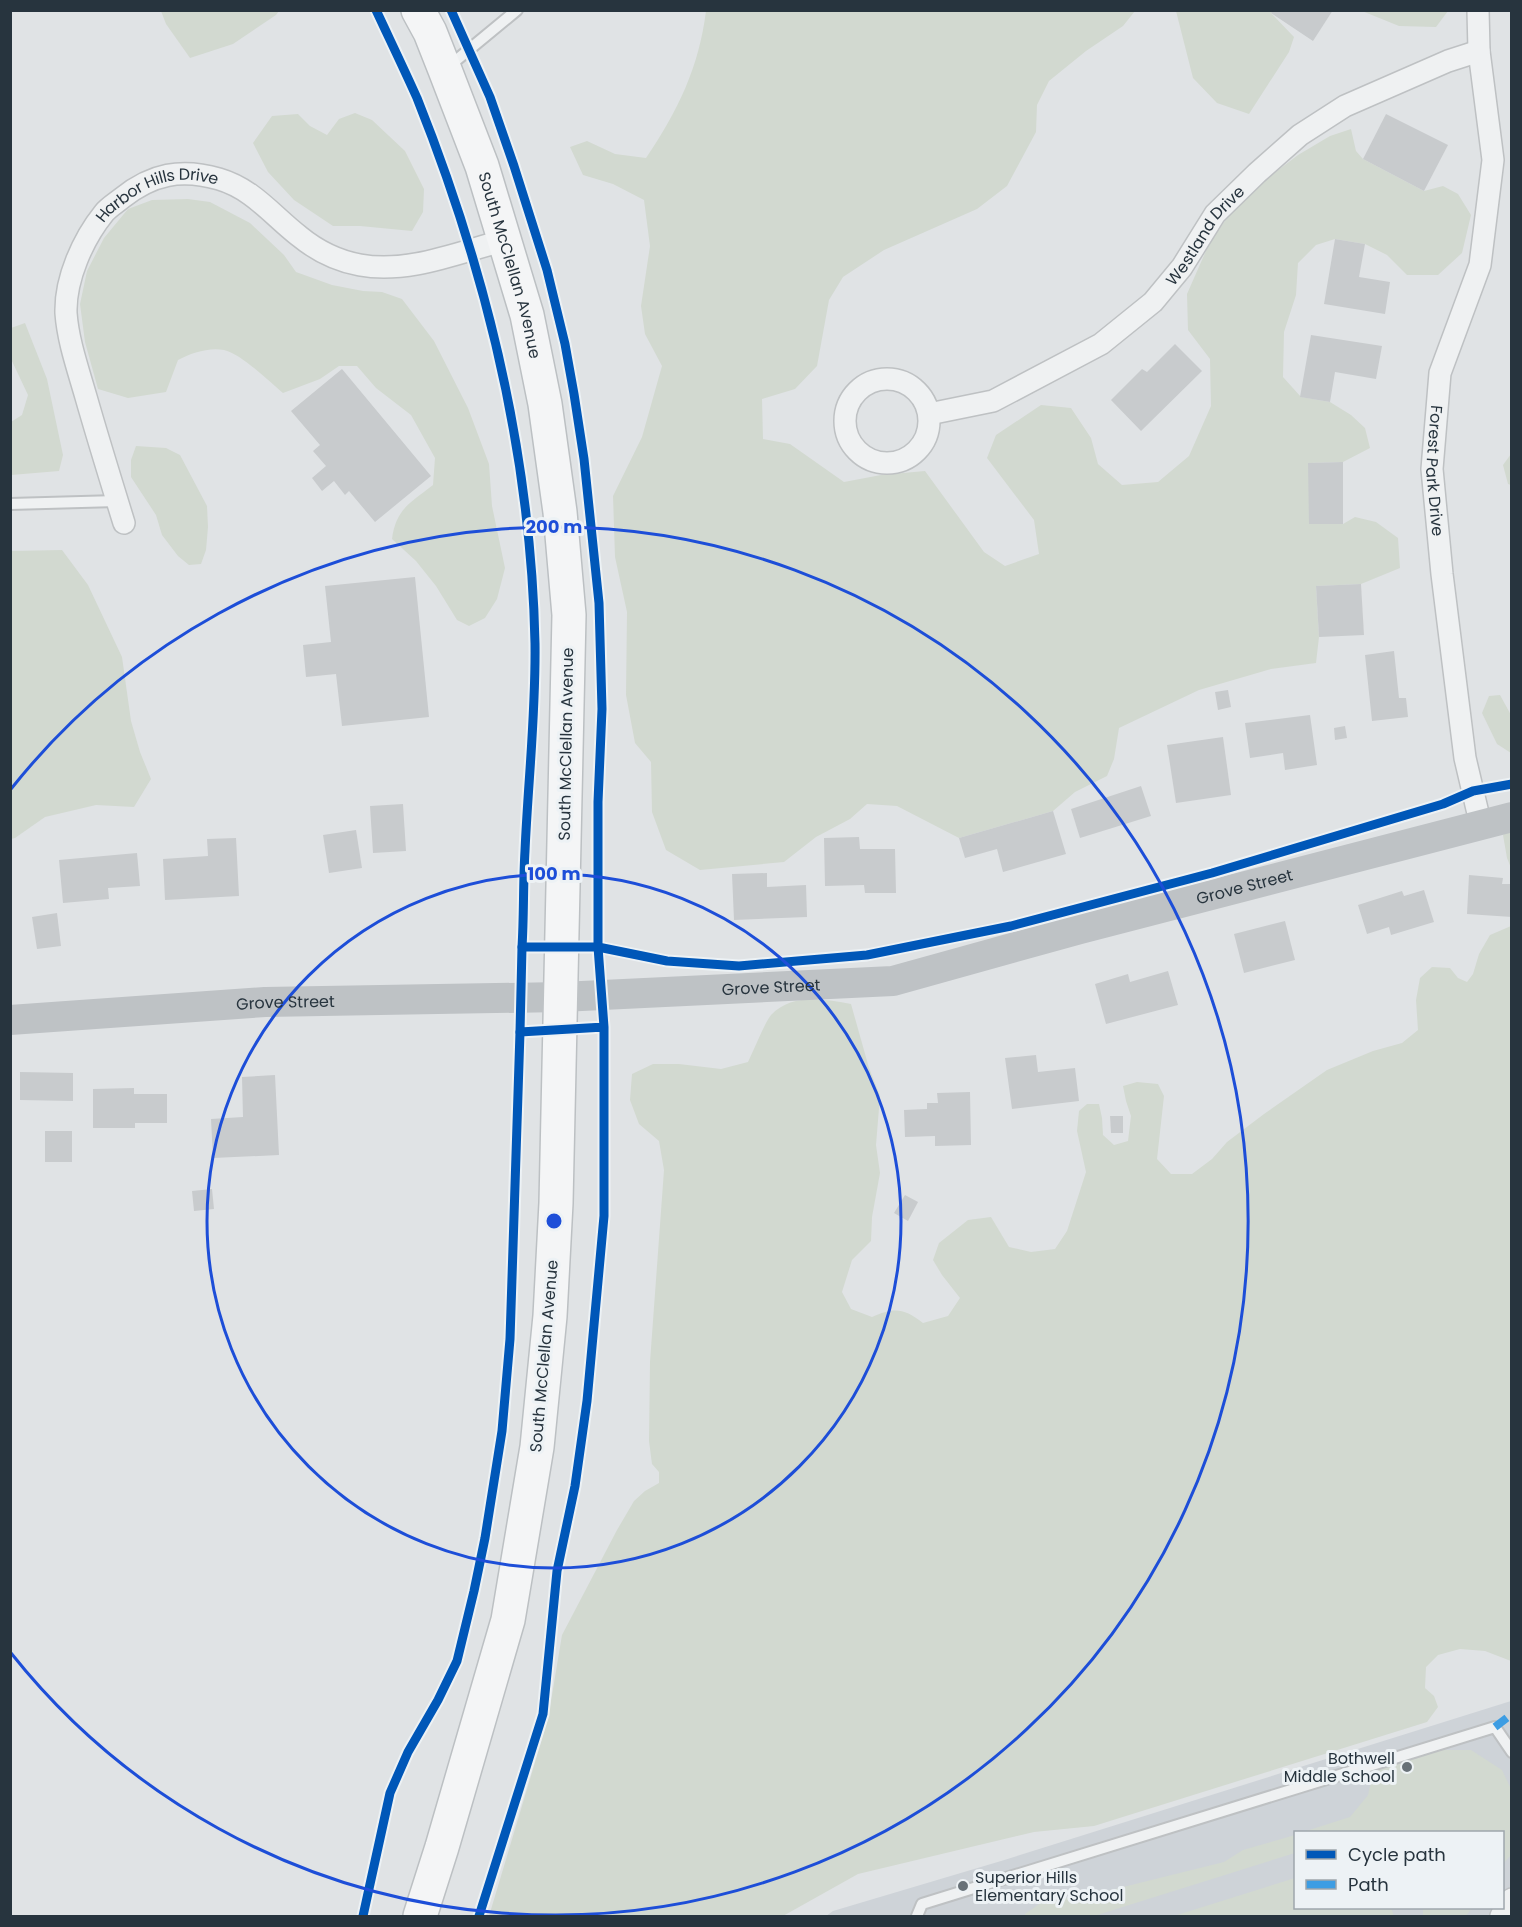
<svg xmlns="http://www.w3.org/2000/svg" width="1522" height="1927" viewBox="0 0 1522 1927" font-family="Poppins,sans-serif">
<style>
.built{fill:#ced3d8;fill-rule:evenodd}
.green{fill:#d2d9d0}
.building{fill:#c8cbcd}
.lines{fill:none;stroke-linecap:round;stroke-linejoin:round}
.lane-casing{stroke:#bec1c3;stroke-width:14}
.street-casing{stroke:#bec1c3;stroke-width:24}
.primary-casing{stroke:#bcc0c3;stroke-width:36}
.lane{stroke:#eff1f2;stroke-width:10}
.street{stroke:#eff1f2;stroke-width:21}
.secondary{stroke:#bec2c5;stroke-width:30}
.primary{stroke:#f4f5f6;stroke-width:33}
.quiet{stroke:#3d9de3;stroke-width:8;stroke-dasharray:15 8;stroke-linecap:butt}
.cycleway-casing{stroke:#edf2f5;stroke-width:13}
.cycleway{stroke:#0057b8;stroke-width:9}
.ring{fill:none;stroke:#1d4ed8;stroke-width:3}
.poi-dot{fill:#687178;stroke:#edf2f5;stroke-width:2}
.labels{text-anchor:middle;dominant-baseline:central;stroke-width:6;stroke-linejoin:round;paint-order:stroke}
.street-label{font-size:16px;fill:#27343e;stroke:#edf2f5}
.poi-label{font-size:16px;fill:#27343e;stroke:#edf2f5;text-anchor:end}
.centre{fill:#1d4ed8;stroke:#edf2f5;stroke-width:3}
.ring-label{font-size:18px;text-anchor:middle;font-weight:bold;fill:#1d4ed8;stroke:#edf2f5;stroke-width:6;stroke-linejoin:round;paint-order:stroke}
</style>
<rect width="100%" height="100%" fill="#e0e3e5"/>
<path class="built" d="M1511,1701v215h-685l7,-5 168,-50zM1296,1832h206v76h-206z"/>
<g class="green">
<polygon points="161,11 161,10 279,11 276,15 233,44 190,58 166,24"/>
<path d="M706,11h429l-12,15 -37,25 -37,30 -12,24 -1,27 -29,54 -30,23 -93,41 -41,27 -14,23 -12,66 -22,23 -33,10 1,40 27,5 54,38 37,-7 44,-4 59,81 21,14 34,-12 -5,-34 -47,-62 9,-23 45,-30 30,3 20,30 7,26 24,21 36,-3 31,-26 22,-50 -1,-47 -22,-29 -1,-36 22,-50 31,-45 58,-44 32,-19 21,-7 5,22 7,8 61,32 19,-5 15,8 13,21 -9,38 -24,22h-31l-20,-20 -22,-11 -30,-5 -19,6 -18,18 -2,32 -12,37 -1,45 18,20 29,5 21,13 14,13 5,20 -27,14 -34,1v60l34,1 12,-7 21,5 22,16 2,30 -39,16 -45,2 3,51 -3,26 -45,6 -72,21 -80,38 -5,31 -7,17 -32,16 -22,19 -94,27 -62,-32 -30,-2 -17,15 -34,18 -32,25 -84,8 -34,-20 -14,-38 -1,-50 -16,-19 -9,-48 1,-83 -12,-55 -2,-61 29,-59 20,-71 -17,-32 -4,-28 9,-60 -6,-46 -31,-16 -30,-9 -13,-28 17,-6 28,13 31,4c32,-47 53,-91 60,-147z"/>
<polygon points="1176,11 1273,11 1271,13 1294,37 1289,52 1249,114 1217,103 1193,78"/>
<polygon points="1362,11 1448,11 1436,27 1399,26"/>
<polygon points="355,113 372,120 405,151 424,189 423,212 412,231 360,226 333,226 294,200 268,172 253,143 272,116 298,114 310,126 327,135 339,119"/>
<path d="M188,199l22,3 40,21 34,32 12,17 36,13 31,6 19,1 20,7 32,42 34,67 21,56 3,42 13,62 -8,31 -12,19 -16,8 -12,-6 -21,-34 -20,-25 -24,-22c4,-30 18,-36 41,-54l2,-27 -24,-43 -35,-27 -19,-22h-18l-19,13 -37,14c-13,-11 -43,-40 -59,-43 -15,-3 -33,3 -46,10l-12,32 -38,6 -30,-9 -13,-47 -5,-38 7,-33 17,-33 24,-29 24,-9z"/>
<polygon points="25,323 47,379 63,455 59,471 11,475 11,422 22,415 28,395 11,359 11,328"/>
<polygon points="136,446 166,448 180,455 207,506 208,527 206,550 201,564 189,565 178,556 162,535 156,515 131,477 131,460"/>
<polygon points="1511,454 1511,485 1508,484 1503,465"/>
<polygon points="62,550 88,585 122,657 131,721 140,752 151,779 134,807 96,805 45,817 15,838 11,839 11,551"/>
<polygon points="1500,695 1511,715 1511,753 1497,744 1482,713 1489,696"/>
<polygon points="1511,828 1511,868 1507,858 1503,835"/>
<path d="M1511,926v735l-26,-10 -25,-2 -22,6 -12,12 -1,21 9,8 4,11 -11,15 -333,104 -60,6 -176,42 -75,42h-294l59,-197 14,-84 55,-105 17,-29 11,-10 14,-8v-11l-7,-8 -3,-23 1,-79 14,-192 -5,-29 -20,-17 -9,-24 2,-26 21,-10h26l42,5 27,-7c6,-12 16,-38 23,-47 21,-22 53,-16 80,-11l18,64 11,28 -4,49 4,28 -8,44 -1,24 -19,19 -10,32 9,17 21,8c22,-10 32,-9 51,6l25,-7 12,-18 -18,-23 -9,-15 6,-17 29,-23 23,-3 18,30 22,5 24,-3 12,-18 19,-59 -9,-41 2,-20 8,-7h12l3,14 1,17 11,10 14,-4 3,-25 -5,-15 -3,-15 14,-4 21,2 6,12 -7,63 14,15h21l20,-15 15,-17 37,-28 63,-44 46,-19 29,-8 16,-13 -2,-30 4,-22 12,-11 18,1 8,10 9,4 6,-8 6,-20 11,-19z"/>
<polygon points="1434,1750 1471,1750 1502,1770 1511,1789 1511,1855 1503,1864 1502,1832 1303,1832 1350,1817 1368,1795 1374,1769"/>
<polygon points="1295,1835 1295,1853 1094,1916 1025,1916 1025,1914 1042,1902 1099,1893 1224,1862 1243,1850"/>
<polygon points="1295,1878 1296,1908 1391,1908 1394,1916 1174,1916"/>
<polygon points="1423,1908 1472,1908 1466,1916 1423,1916"/>
</g>
<g class="building">
<polygon points="1273,10 1333,10 1313,41 1271,13"/>
<polygon points="1386,114 1448,145 1424,191 1363,159"/>
<polygon points="1335,239 1365,244 1359,277 1390,282 1385,314 1324,304"/>
<polygon points="1311,335 1382,346 1376,379 1335,372 1330,402 1300,397"/>
<polygon points="1175,344 1202,371 1141,431 1111,400 1142,369 1147,372"/>
<polygon points="342,369 431,476 375,522 349,491 345,495 334,481 322,491 312,478 326,466 313,451 320,445 291,411"/>
<polygon points="1343,462 1343,524 1309,524 1308,463"/>
<polygon points="415,577 429,717 342,726 336,674 306,677 303,645 331,642 325,586"/>
<polygon points="1361,584 1364,635 1319,637 1316,586"/>
<polygon points="1394,651 1399,698 1406,698 1408,717 1372,721 1365,655"/>
<polygon points="1228,690 1231,707 1218,710 1215,692"/>
<polygon points="1310,715 1317,765 1285,770 1283,753 1250,758 1245,723"/>
<polygon points="1345,726 1347,738 1335,740 1334,728"/>
<polygon points="1223,737 1231,795 1176,803 1167,745"/>
<polygon points="1141,786 1151,816 1080,838 1071,809"/>
<polygon points="403,804 406,851 373,853 370,806"/>
<polygon points="1053,811 1066,854 1003,872 997,849 965,858 959,838"/>
<polygon points="356,830 362,868 329,873 323,835"/>
<polygon points="859,837 860,849 895,849 896,893 865,893 864,885 825,886 824,838"/>
<polygon points="236,838 239,896 165,900 163,859 208,856 207,839"/>
<polygon points="137,853 140,886 108,888 109,899 63,903 59,860"/>
<polygon points="767,873 767,887 806,885 807,917 734,920 732,874"/>
<polygon points="1469,875 1503,878 1502,884 1512,884 1512,917 1467,914"/>
<polygon points="1424,890 1434,922 1391,935 1389,927 1367,934 1358,905 1402,891 1404,896"/>
<polygon points="57,913 61,946 37,949 32,917"/>
<polygon points="1285,921 1295,960 1244,973 1234,934"/>
<polygon points="1168,971 1178,1005 1106,1024 1095,984 1128,974 1130,982"/>
<polygon points="1036,1055 1038,1072 1075,1068 1079,1101 1012,1109 1005,1058"/>
<polygon points="20,1072 73,1073 73,1101 20,1100"/>
<polygon points="275,1075 279,1155 213,1158 211,1119 243,1117 242,1077"/>
<polygon points="134,1088 134,1094 167,1094 167,1123 135,1123 135,1128 93,1128 93,1089"/>
<polygon points="970,1092 971,1145 935,1146 935,1136 905,1137 904,1110 927,1109 927,1103 938,1103 937,1093"/>
<polygon points="1110,1116 1123,1116 1123,1133 1111,1133"/>
<rect x="45" y="1131" width="27" height="31"/>
<polygon points="212,1189 214,1209 194,1211 192,1191"/>
<polygon points="905,1195 918,1202 908,1221 894,1213"/>
</g>
<g class="lines">
<defs>
<g id="lane">
<polyline points="448,67 517,10"/>
<polyline points="10,504 117,501"/>
<polyline points="917,1916 922,1904 1495,1727 1512,1752"/>
</g>
<g id="street">
<path id="s1" d="M1478,10l1,41 14,109 -13,105 -40,108 -8,96 10,105 23,184 16,68"/>
<circle cx="887" cy="421" r="42"/>
<path id="s2" d="M929,414l64,-13 108,-57 52,-42 29,-35 33,-53 42,-41 43,-38 45,-29 103,-45 31,-10"/>
<path id="s3" d="M124,523c-13,-42 -26,-84 -38,-126 -8,-28 -18,-56 -20,-84 -1,-34 17,-74 38,-100 5,-6 12,-10 18,-15 30,-24 59,-30 97,-19 34,10 53,36 80,57 17,14 39,25 61,29 49,9 99,-13 146,-25"/>
<polyline points="1501,1916 1508,1902 1512,1899"/>
</g>
<g id="primary">
<path id="s5" d="M418,10l12,22 15,38 37,96 45,149 18,89 15,108 9,103 -13,588 -6,113 -13,131 -29,173 -66,227 -22,69"/>
</g>
</defs>
<use href="#lane" class="lane-casing"/>
<use href="#street" class="street-casing"/>
<use href="#primary" class="primary-casing"/>
<use href="#lane" class="lane"/>
<use href="#street" class="street"/>
<path class="secondary" id="s4" d="M10,1020l255,-18 296,-5 332,-16 187,-52 432,-112"/>
<use href="#primary" class="primary"/>
<polyline class="quiet" points="1495,1727 1512,1714"/>
<defs>
<g id="cycleway">
<path d="M376,10c14,30 28,59 41,88 70,175 114,357 118,545 1,70 -7,139 -10,208 -2,32 -1,64 -3,96"/>
<polyline points="451,10 490,97 514,166 547,270 565,344 574,394 584,459 599,603 602,709 598,802 598,947 667,961 739,966 867,955 1011,926 1212,873 1443,804 1473,791 1512,784"/>
<polyline points="363,1916 390,1793 408,1752 438,1700 457,1661 474,1591 485,1538 502,1431 510,1339 520,1032"/>
<polyline points="479,1916 543,1714 557,1571 575,1486 587,1401 604,1216 604,1027 598,947 522,947 520,1032 604,1027"/>
</g>
</defs>
<use href="#cycleway" class="cycleway-casing"/>
<use href="#cycleway" class="cycleway"/>
</g>
<g class="ring">
<circle cx="554" cy="1221" r="347"/>
<path d="M11 789A694 694 0 1 1 11 1653"/>
</g>
<g class="poi-dot">
<circle cx="1407" cy="1767" r="6"/>
<circle cx="963" cy="1886" r="6"/>
</g>
<g class="labels">
<g class="street-label">
<text stroke="none"><textPath href="#s3" startOffset="386">Harbor Hills Drive</textPath></text>
<text stroke="none"><textPath href="#s2" startOffset="339">Westland Drive</textPath></text>
<text stroke="none"><textPath href="#s5" startOffset="272">South McClellan Avenue</textPath></text>
<text stroke="none"><textPath href="#s1" startOffset="470">Forest Park Drive</textPath></text>
<text transform="translate(566 744) rotate(-89)">South McClellan Avenue</text>
<text stroke="none"><textPath href="#s4" startOffset="1248">Grove Street</textPath></text>
<text stroke="none"><textPath href="#s4" startOffset="762">Grove Street</textPath></text>
<text stroke="none"><textPath href="#s4" startOffset="276">Grove Street</textPath></text>
<text transform="translate(544 1356) rotate(-85)">South McClellan Avenue</text>
</g>
<g class="poi-label">
<text x="1395" y="1758">Bothwell<tspan x="1395" dy="18">Middle School</tspan></text>
<text x="975" y="1877" text-anchor="start">Superior Hills<tspan x="975" dy="18">Elementary School</tspan></text>
</g>
</g>
<circle cx="554" cy="1221" r="9" class="centre"/>
<g class="ring-label">
<text x="554" y="533">200 m</text>
<text x="554" y="880">100 m</text>
</g>
<rect width="1522" height="1927" fill="none" stroke="#27343e" stroke-width="24"/>
<rect x="1294" y="1831" width="210" height="78" fill="#edf2f5" stroke="#9ea6ac" stroke-width="1.5"/>
<rect x="1306" y="1850" width="30" height="9" fill="#0057b8" stroke="#9ea6ac" stroke-width="1.5"/>
<text x="1348" y="1861" font-size="18" fill="#27343e">Cycle path</text>
<rect x="1306" y="1880" width="30" height="9" fill="#3d9de3" stroke="#9ea6ac" stroke-width="1.5"/>
<text x="1348" y="1891" font-size="18" fill="#27343e">Path</text>
</svg>
